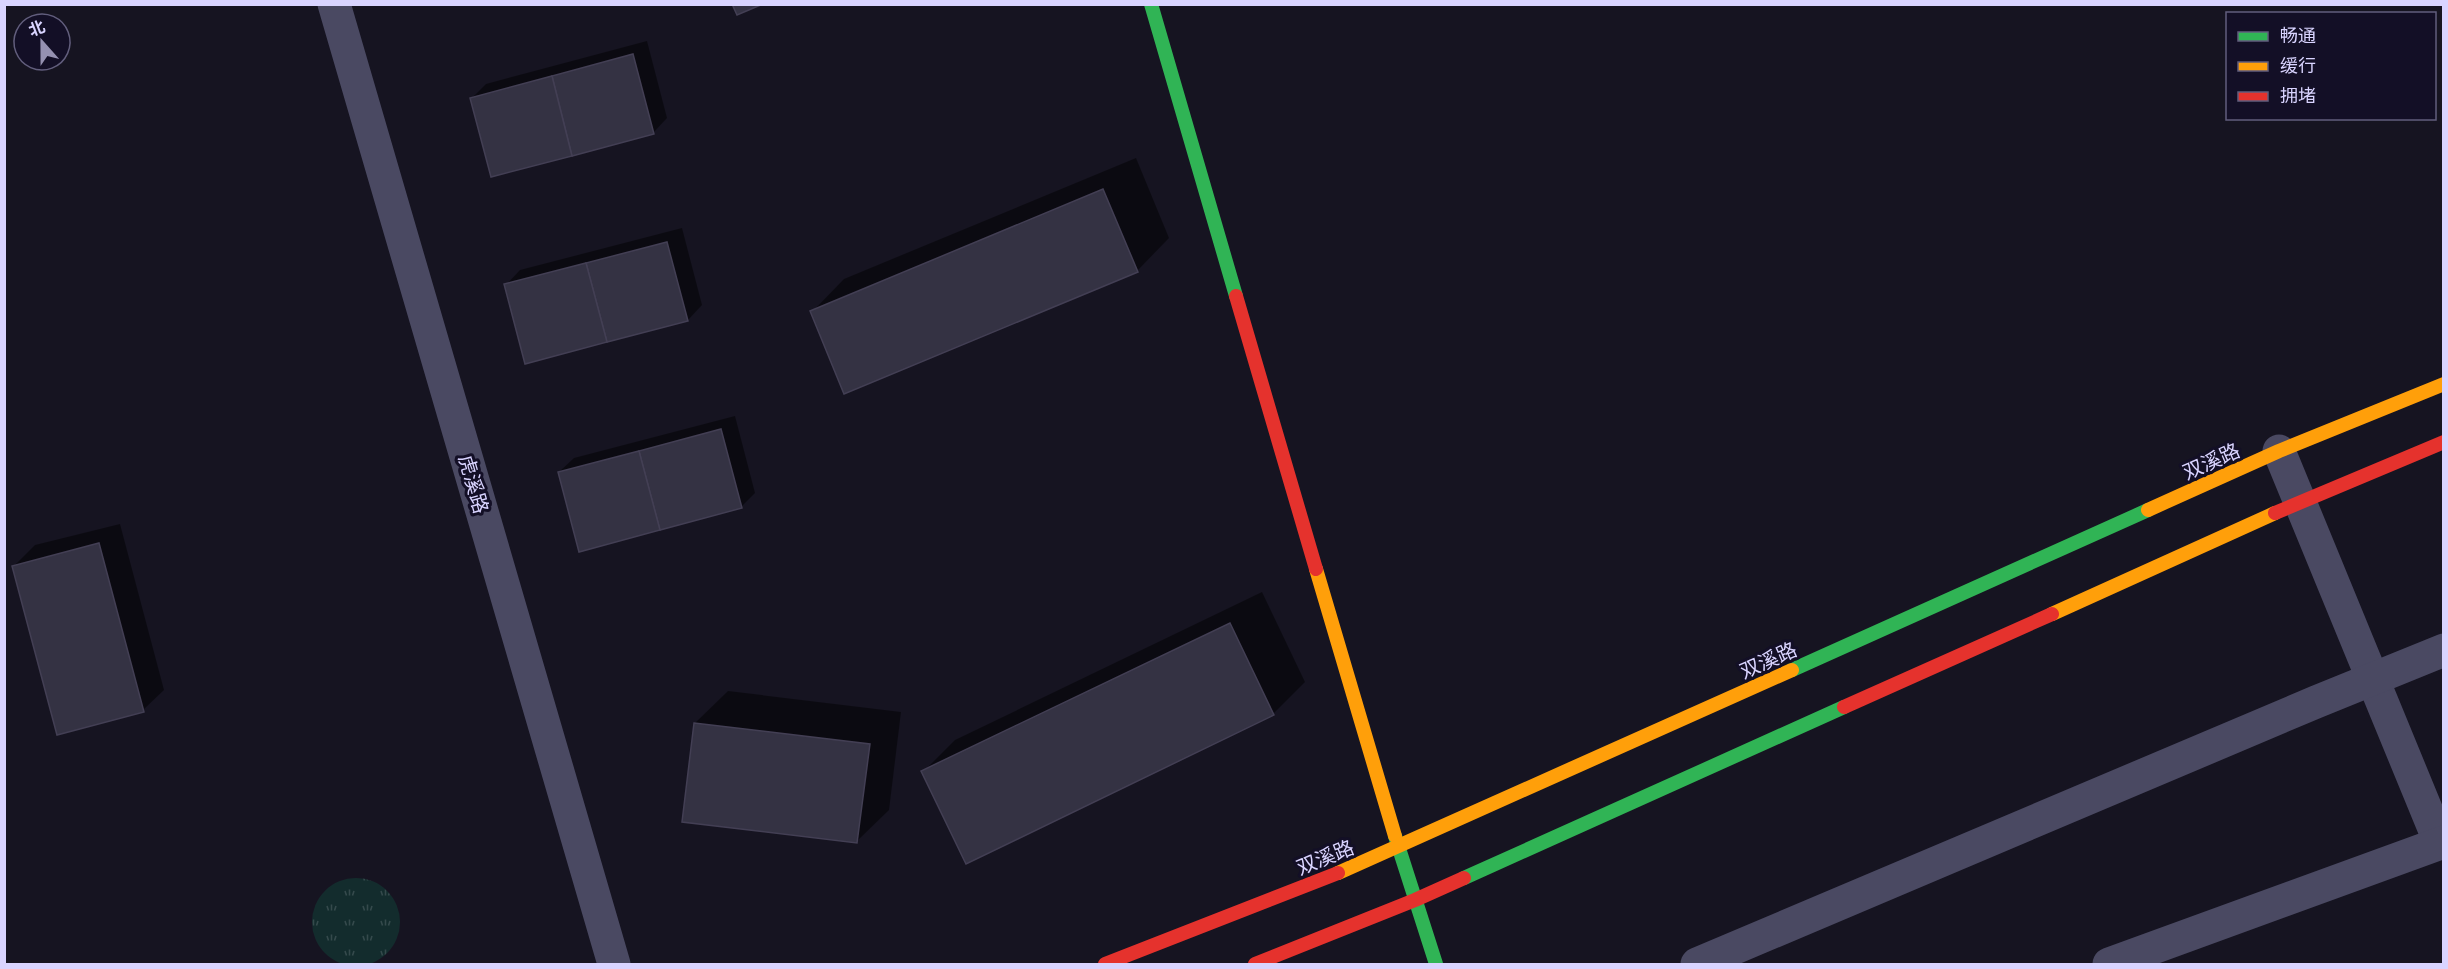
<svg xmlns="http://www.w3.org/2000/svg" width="2448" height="969" viewBox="0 0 2448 969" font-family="'Noto Sans','Noto Sans SC',sans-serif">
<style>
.grass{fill:url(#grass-tufts)}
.shadow{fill:#0007}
.building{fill:#343243;stroke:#433f54;stroke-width:1.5}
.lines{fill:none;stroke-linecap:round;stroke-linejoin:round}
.street{stroke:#4a4962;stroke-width:33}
.fast{stroke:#30b455;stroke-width:14}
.slow{stroke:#ff9f0a;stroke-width:14}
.jam{stroke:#e5322d;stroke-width:14}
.labels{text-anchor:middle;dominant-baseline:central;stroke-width:6;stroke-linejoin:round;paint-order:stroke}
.street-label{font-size:20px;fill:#d9d4ff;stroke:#130f26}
</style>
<defs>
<pattern id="grass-tufts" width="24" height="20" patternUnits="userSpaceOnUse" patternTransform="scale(1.5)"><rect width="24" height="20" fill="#132c2d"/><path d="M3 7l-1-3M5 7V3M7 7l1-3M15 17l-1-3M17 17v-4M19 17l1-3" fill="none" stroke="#354a4c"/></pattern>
</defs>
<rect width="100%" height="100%" fill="#161421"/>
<circle class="grass" cx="356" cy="922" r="44"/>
<g class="shadow">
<polygon points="647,41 667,118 653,133 472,98 486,84"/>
<polygon points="1136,158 1169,238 1137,271 812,312 844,279"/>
<polygon points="682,228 702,305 688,320 526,362 506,285 520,270"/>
<polygon points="735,416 755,493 741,507 559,472 574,458"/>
<polygon points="120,524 164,690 143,710 14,566 35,545"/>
<polygon points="1262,592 1305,682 1273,714 923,772 955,740"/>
<polygon points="728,691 901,712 889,810 856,842 695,723"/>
</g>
<g class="building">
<polygon points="732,4 763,4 737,15"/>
<polygon points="633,54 654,134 572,156 552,76"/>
<polygon points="552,76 572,156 491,177 470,98"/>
<polygon points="1103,189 1138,272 844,394 810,311"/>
<polygon points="667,242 688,321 607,342 586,263"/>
<polygon points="586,263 607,342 525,364 504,284"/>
<polygon points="721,429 742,508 660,530 639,451"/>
<polygon points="639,451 660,530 579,552 558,472"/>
<polygon points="99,543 144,712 57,735 12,566"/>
<polygon points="1230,623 1274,715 966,864 921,771"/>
<polygon points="694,723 870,744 857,843 682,822"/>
</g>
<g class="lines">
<g class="street">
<polyline points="334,4 614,964"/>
<polyline points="2279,451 2440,843"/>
<polyline points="1697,964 2316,702 2444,650"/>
<polyline points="2109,964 2444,842"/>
</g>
<g class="fast">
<polyline points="1151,4 1236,296"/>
<polyline points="1792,670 2148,510"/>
<polyline points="1395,836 1436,964"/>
<polyline points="1464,878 1844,707"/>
</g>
<g class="slow">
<polyline points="2148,510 2279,451 2444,384"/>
<polyline points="1316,569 1395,836"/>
<polyline points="2052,614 2275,513"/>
<polyline points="1338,873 1792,670"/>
</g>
<g class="jam">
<polyline points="1236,296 1316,569"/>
<polyline points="2275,513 2444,442"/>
<polyline points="1844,707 2052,614"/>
<polyline points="1105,964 1338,873"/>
<polyline points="1255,964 1415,900 1464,878"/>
</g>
</g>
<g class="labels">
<g class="street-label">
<text transform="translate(2211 461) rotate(-24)">双溪路</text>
<text transform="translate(474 484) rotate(74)">虎溪路</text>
<text transform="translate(1768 660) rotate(-24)">双溪路</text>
<text transform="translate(1325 857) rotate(-22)">双溪路</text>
</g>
</g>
<rect width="2448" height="969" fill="none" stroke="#d9d4ff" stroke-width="12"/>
<rect x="2226" y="12" width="210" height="108" fill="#130f26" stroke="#625e7d" stroke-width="1.5"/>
<rect x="2238" y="32" width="30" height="9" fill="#30b455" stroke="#625e7d" stroke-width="1.5"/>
<text x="2280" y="42" font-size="18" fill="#d9d4ff">畅通</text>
<rect x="2238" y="62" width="30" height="9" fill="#ff9f0a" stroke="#625e7d" stroke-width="1.5"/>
<text x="2280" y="72" font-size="18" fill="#d9d4ff">缓行</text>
<rect x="2238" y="92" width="30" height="9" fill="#e5322d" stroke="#625e7d" stroke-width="1.5"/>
<text x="2280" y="102" font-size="18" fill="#d9d4ff">拥堵</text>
<g transform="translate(42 42) rotate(339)"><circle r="28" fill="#130f26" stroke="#625e7d" stroke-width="1.5"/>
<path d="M0-4.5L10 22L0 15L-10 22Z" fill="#9591b1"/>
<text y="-9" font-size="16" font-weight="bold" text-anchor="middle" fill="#d9d4ff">北</text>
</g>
</svg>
